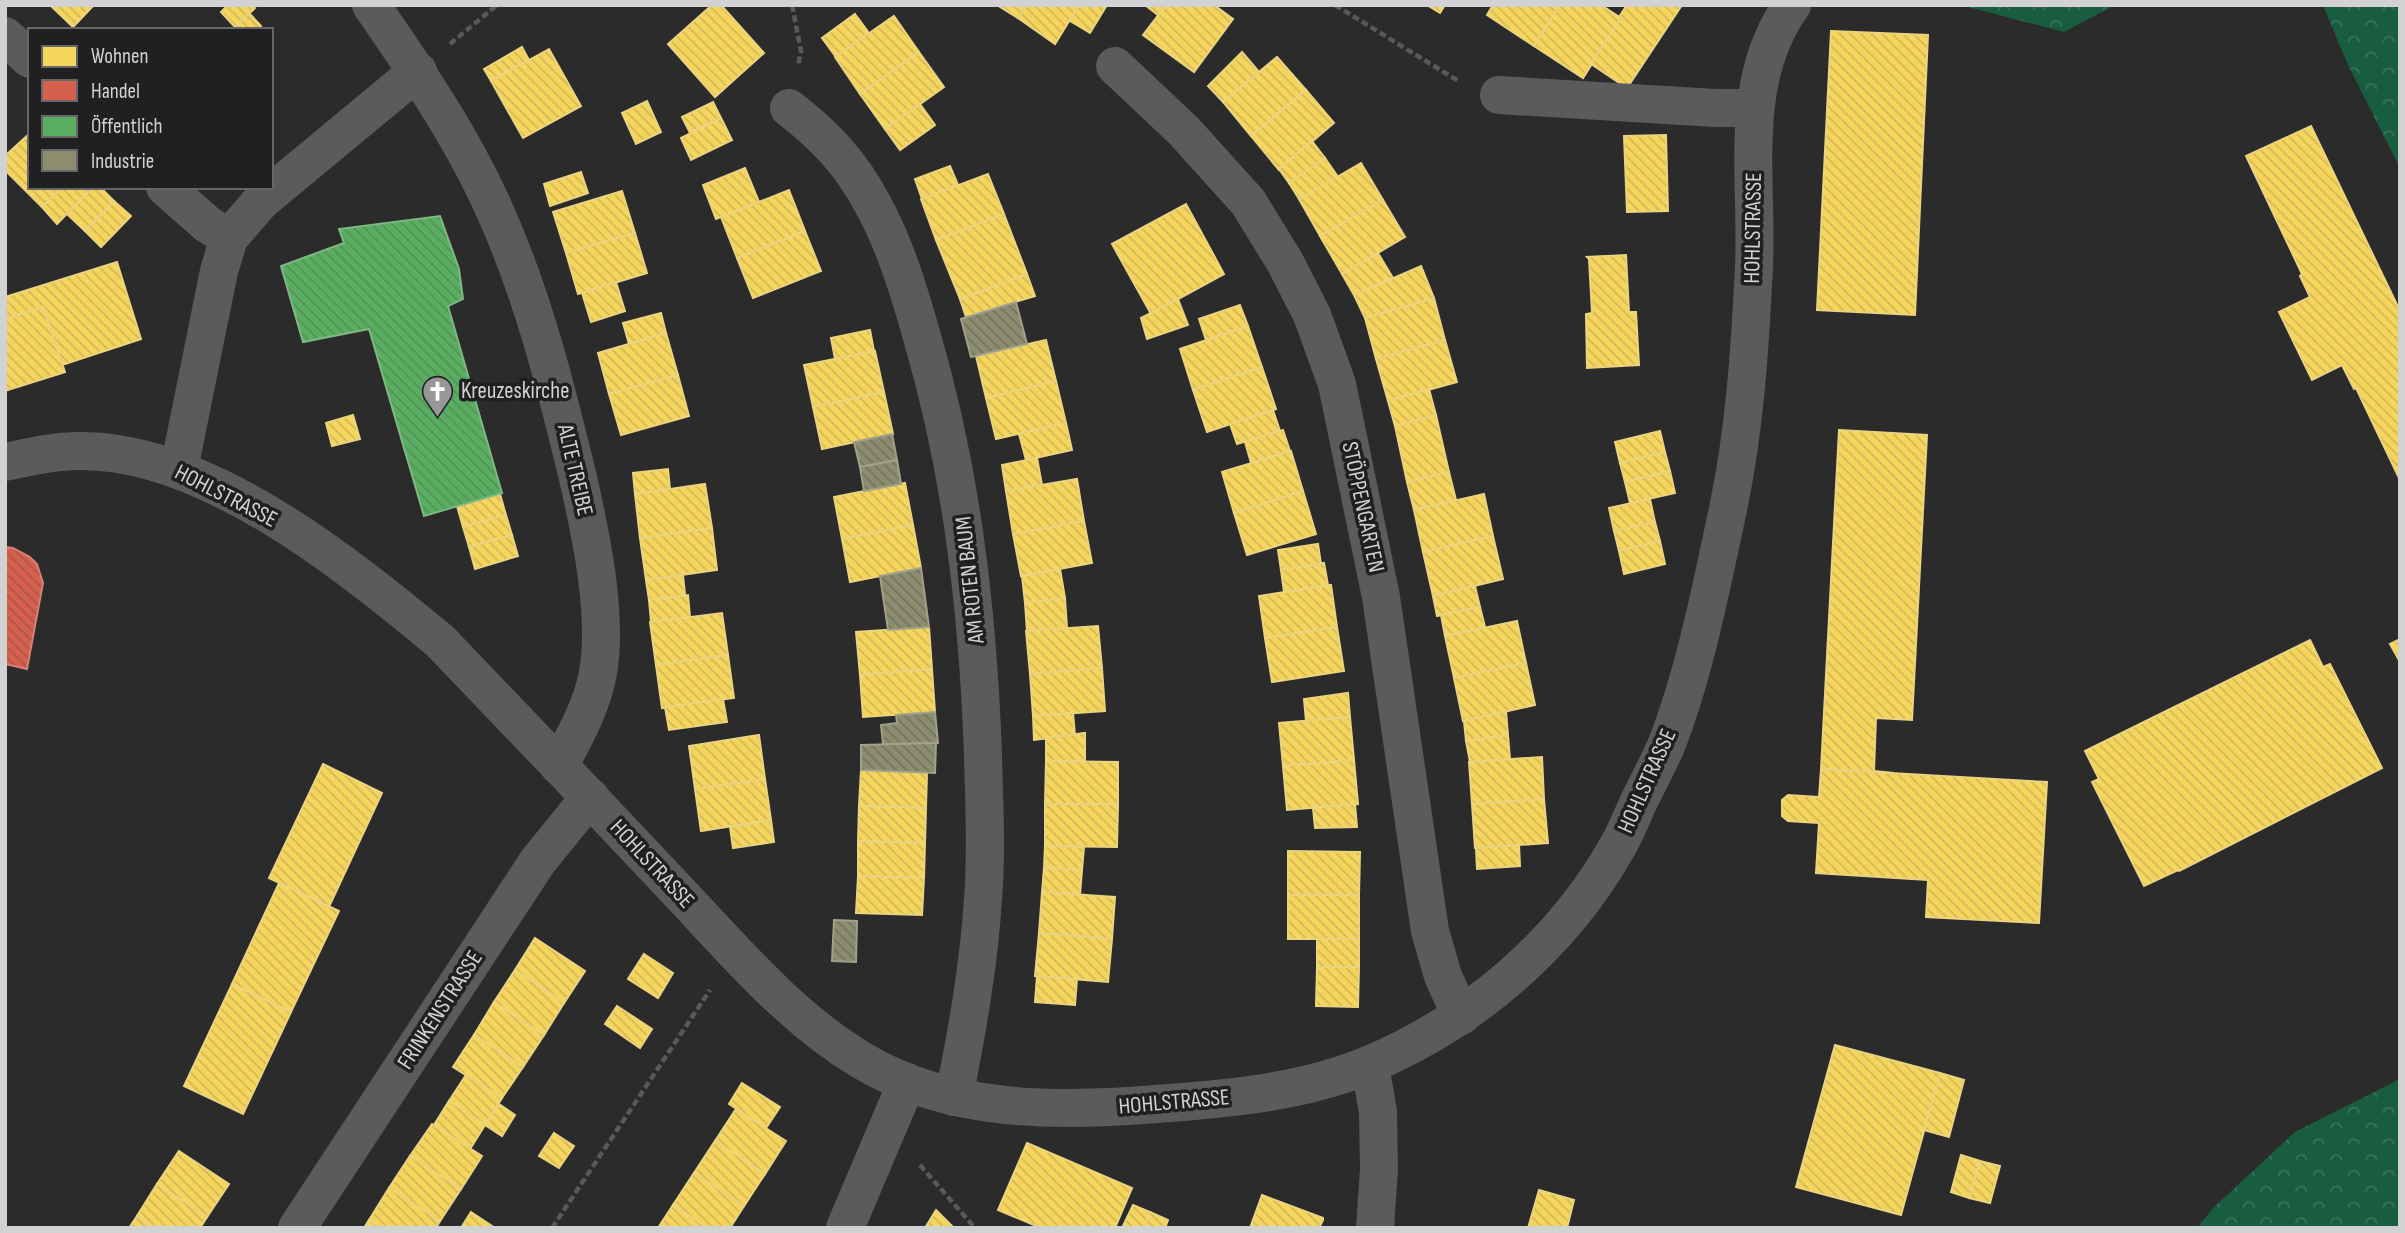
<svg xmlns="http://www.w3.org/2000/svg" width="2405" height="1233" viewBox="0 0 2405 1233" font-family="'Sofia Sans Condensed',sans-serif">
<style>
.forest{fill:url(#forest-crowns)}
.homes{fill:url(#homes-back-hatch);stroke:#ebd480;stroke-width:2}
.shops{fill:url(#shops-back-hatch);stroke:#d58275;stroke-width:2}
.public{fill:url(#public-back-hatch);stroke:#7eb883;stroke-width:2}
.industry{fill:url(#industry-back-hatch);stroke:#a1a18c;stroke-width:2}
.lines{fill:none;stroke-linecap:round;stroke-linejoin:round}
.path{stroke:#5a5959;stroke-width:4.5;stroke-dasharray:7 3.5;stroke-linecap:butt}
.minor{stroke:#5b5b5b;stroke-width:38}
.labels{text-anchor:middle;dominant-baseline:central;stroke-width:7;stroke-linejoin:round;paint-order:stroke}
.street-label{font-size:23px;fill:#d2d1d3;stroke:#202023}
.poi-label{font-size:23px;fill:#d2d1d3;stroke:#202023;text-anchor:start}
</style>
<defs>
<pattern id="forest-crowns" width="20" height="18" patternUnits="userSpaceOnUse" patternTransform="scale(1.75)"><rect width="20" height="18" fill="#195d40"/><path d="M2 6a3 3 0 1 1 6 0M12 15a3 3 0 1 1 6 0" fill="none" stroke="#3a735b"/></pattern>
<pattern id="homes-back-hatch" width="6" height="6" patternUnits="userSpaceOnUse" patternTransform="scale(1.75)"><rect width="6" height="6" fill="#f6d55c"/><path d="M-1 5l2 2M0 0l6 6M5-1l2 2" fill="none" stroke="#d1b756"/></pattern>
<pattern id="shops-back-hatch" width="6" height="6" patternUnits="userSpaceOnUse" patternTransform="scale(1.75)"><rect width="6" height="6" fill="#d6604d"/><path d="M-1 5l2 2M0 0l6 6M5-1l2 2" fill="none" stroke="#a95649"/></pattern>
<pattern id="public-back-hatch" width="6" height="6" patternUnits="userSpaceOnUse" patternTransform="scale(1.75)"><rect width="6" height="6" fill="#5aae61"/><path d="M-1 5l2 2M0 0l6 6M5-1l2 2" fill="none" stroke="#539258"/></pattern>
<pattern id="industry-back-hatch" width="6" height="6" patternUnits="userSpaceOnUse" patternTransform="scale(1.75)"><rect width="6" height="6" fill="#8c8c6e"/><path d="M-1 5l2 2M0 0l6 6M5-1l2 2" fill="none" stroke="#757560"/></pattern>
</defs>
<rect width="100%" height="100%" fill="#2b2b2b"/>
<g class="forest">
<polygon points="1961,5 2115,5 2064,32"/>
<polygon points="2323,5 2400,5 2400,168 2348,65"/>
<polygon points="2400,1079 2400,1228 2197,1228 2213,1208 2295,1132"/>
</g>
<g class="homes">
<polygon points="50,5 94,5 73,27"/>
<polygon points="228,5 252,5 255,8 235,27 221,12"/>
<polygon points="712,5 721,5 764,53 715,97 668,44"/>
<polygon points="997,5 1026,5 1018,18"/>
<polygon points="1026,5 1079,5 1055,44 1018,18"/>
<polygon points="1079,5 1107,5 1090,33 1070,21"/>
<polygon points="1145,5 1166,5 1158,15"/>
<polygon points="1166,5 1214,5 1233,19 1194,72 1143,35"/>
<polygon points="1427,5 1445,5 1440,13"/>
<polygon points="1493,5 1560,5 1534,46 1487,15"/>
<polygon points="1560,5 1601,5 1621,18 1583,78 1534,46"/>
<polygon points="1627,5 1682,5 1627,88 1591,64 1621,18 1619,17"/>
<polygon points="249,13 261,26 257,30 232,30"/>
<polygon points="855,14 869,33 836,57 822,38"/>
<polygon points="894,16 919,52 860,94 835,57"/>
<polygon points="1831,31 1928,35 1915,315 1817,310"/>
<polygon points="522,47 529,60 491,81 484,69"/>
<polygon points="549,49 581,106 523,138 491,81"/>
<polygon points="919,52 944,87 885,129 860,94"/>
<polygon points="1242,52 1259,72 1223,102 1208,86"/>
<polygon points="1277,57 1306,90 1251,136 1223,102"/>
<polygon points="1306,90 1334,123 1279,170 1251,136"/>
<polygon points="647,101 661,132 636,144 622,113"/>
<polygon points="713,102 721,118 690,133 682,117"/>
<polygon points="920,104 935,125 900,150 885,129"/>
<polygon points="721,118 732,140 691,160 681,138"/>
<polygon points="2311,126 2400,311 2400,480 2356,388 2354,389 2342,365 2312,380 2279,312 2310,297 2300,276 2302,274 2246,156"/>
<polygon points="30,133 30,187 63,187 42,207 5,170 5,156"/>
<polygon points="1666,135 1668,211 1627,212 1624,136"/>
<polygon points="1312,141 1325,158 1289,183 1279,169"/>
<polygon points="1325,158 1338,177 1299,199 1289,183"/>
<polygon points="1361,163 1383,200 1320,236 1299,199"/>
<polygon points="950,166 958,185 922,199 915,179"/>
<polygon points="745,168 759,202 716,219 703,185"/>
<polygon points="581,172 588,193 550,206 544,184"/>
<polygon points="988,174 1004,214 936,240 921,199"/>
<polygon points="63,187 83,187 88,192 57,224 42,207"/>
<polygon points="93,187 100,187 114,201 85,231 67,214"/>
<polygon points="789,190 805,231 737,258 721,217"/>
<polygon points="622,191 635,233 566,253 553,212"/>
<polygon points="1383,200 1405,237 1342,274 1320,236"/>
<polygon points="114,201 131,216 101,247 85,231"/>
<polygon points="1186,204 1224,274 1151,314 1112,244"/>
<polygon points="1004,214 1027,274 960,299 936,240"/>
<polygon points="805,231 821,271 753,298 737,258"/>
<polygon points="635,233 647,273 578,294 566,253"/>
<polygon points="1378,253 1393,278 1354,295 1342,274"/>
<polygon points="1626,255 1629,312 1636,312 1639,365 1587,368 1586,314 1592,313 1589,259 1587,257"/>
<polygon points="117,262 141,339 62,365 43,307 5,319 5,297"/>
<polygon points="1421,266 1434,298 1365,318 1354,295"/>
<polygon points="1027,274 1035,296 966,317 960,299"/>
<polygon points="616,282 625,311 591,322 582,293"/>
<polygon points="1434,298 1445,340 1376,359 1365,318"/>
<polygon points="1178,299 1188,325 1147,339 1141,318"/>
<polygon points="1240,305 1248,326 1206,340 1199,319"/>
<polygon points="43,307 65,372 5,391 5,319"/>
<polygon points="661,313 666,333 629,344 623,323"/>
<polygon points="1248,326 1262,367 1193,390 1180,349"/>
<polygon points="870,330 874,351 835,359 831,338"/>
<polygon points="666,333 678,375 609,394 598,353"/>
<polygon points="1046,340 1056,381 986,398 976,356"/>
<polygon points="1445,340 1457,382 1388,401 1376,359"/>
<polygon points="875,351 884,392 813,407 804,365"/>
<polygon points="1262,367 1276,409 1207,432 1193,390"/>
<polygon points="678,375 689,416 621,435 609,394"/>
<polygon points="1056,381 1066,423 996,439 986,398"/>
<polygon points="1429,389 1436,415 1395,426 1388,401"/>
<polygon points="884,392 893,434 822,449 813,407"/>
<polygon points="1273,410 1280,431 1237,444 1230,424"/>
<polygon points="353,415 360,439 332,446 326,423"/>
<polygon points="1436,415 1449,472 1407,482 1395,426"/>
<polygon points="1066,423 1072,450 1026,460 1019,434"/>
<polygon points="1283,430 1290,451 1251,463 1245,442"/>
<polygon points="1839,430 1927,435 1912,720 1876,718 1874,771 1894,773 1821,769"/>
<polygon points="1660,431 1665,452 1620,463 1615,442"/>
<polygon points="1291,451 1303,491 1234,513 1222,472"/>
<polygon points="1665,452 1670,471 1625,482 1620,463"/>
<polygon points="1037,458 1042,485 1006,491 1002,465"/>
<polygon points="668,469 670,489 635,494 633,473"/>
<polygon points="1670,471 1675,493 1630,503 1625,482"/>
<polygon points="1449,472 1456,500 1414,510 1407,482"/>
<polygon points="1077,479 1084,521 1013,534 1006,491"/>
<polygon points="905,483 913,525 842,539 834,497"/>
<polygon points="705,484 712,528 640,538 635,494"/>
<polygon points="1303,491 1316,534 1247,555 1234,513"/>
<polygon points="500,494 506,515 463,527 457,506"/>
<polygon points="1484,494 1493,536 1423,552 1414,510"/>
<polygon points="1650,499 1655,522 1614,531 1609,508"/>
<polygon points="506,515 512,535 469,547 463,527"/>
<polygon points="1084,521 1092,563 1021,576 1013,534"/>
<polygon points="1655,522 1660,541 1619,551 1614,531"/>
<polygon points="913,525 921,568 850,582 842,539"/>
<polygon points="712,528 717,570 646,580 640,538"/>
<polygon points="512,535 518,556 475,569 469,547"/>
<polygon points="1493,536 1503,579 1433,596 1423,552"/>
<polygon points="1660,541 1665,564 1624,574 1619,551"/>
<polygon points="1318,544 1321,564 1281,570 1278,550"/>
<polygon points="1324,563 1328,585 1284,592 1281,570"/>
<polygon points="1060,569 1065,598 1025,603 1022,576"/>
<polygon points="683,575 685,595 649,600 646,580"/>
<polygon points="1331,585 1337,627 1265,638 1259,596"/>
<polygon points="1475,586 1480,607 1437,616 1433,596"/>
<polygon points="688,595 690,617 651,622 649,600"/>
<polygon points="1065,598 1067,628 1027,631 1025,603"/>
<polygon points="1480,607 1485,627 1445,636 1441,615"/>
<polygon points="722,613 728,655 656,665 650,622"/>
<polygon points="1517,621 1526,663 1454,678 1445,636"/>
<polygon points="1098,626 1102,668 1030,674 1026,631"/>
<polygon points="929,627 932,669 860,675 856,632"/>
<polygon points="1337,627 1344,671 1272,682 1265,638"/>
<polygon points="2400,639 2400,662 2390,644"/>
<polygon points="2310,640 2323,667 2330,664 2382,768 2179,871 2178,870 2144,886 2092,782 2099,779 2085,751"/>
<polygon points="728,655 734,698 662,708 656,665"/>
<polygon points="1526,663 1535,705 1463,721 1454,678"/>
<polygon points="1102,668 1105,711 1033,716 1030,674"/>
<polygon points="932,669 935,712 863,717 860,675"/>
<polygon points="1348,693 1350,717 1306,721 1304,699"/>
<polygon points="723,699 727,722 669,730 665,707"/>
<polygon points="1506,711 1508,735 1466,741 1464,721"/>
<polygon points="1073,713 1075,735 1034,740 1033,716"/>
<polygon points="1350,717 1354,760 1283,766 1279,723"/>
<polygon points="1085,733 1085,761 1046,761 1046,738"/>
<polygon points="759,735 765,779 695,789 689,746"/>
<polygon points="1508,735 1510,759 1470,762 1466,741"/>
<polygon points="1542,757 1544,799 1472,804 1469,762"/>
<polygon points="1354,760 1358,804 1287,810 1283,766"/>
<polygon points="1046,761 1118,762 1118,804 1045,804"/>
<polygon points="323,764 382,793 329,907 269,878"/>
<polygon points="1821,769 2047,782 2039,923 1926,917 1928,880 1816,873 1819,823 1788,821 1782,816 1782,800 1788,795 1819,797"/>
<polygon points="861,770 927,773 926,808 859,806"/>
<polygon points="765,779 771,820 701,831 695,789"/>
<polygon points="1544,799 1548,843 1475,848 1472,804"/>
<polygon points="1045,804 1118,804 1117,847 1045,846"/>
<polygon points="1355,804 1357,827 1315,828 1313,808"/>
<polygon points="859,806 926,808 925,843 858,841"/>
<polygon points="771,820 774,842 733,848 730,827"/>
<polygon points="858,841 925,843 924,878 858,876"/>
<polygon points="1519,845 1520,866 1477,869 1476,848"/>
<polygon points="1045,846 1084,847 1082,870 1044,868"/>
<polygon points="1288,851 1360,852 1359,895 1288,895"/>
<polygon points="1044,868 1082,870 1080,895 1042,892"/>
<polygon points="858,876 924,878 922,915 856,913"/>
<polygon points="279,883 339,911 291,1012 232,984"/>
<polygon points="1042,892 1115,897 1112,939 1039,933"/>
<rect x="1288" y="895" width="71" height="44"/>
<polygon points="1039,933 1112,939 1108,982 1035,976"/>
<polygon points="535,938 585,971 564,1003 515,970"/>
<rect x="1317" y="939" width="42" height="28"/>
<polygon points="644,954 673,973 658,998 628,979"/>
<polygon points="1317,967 1359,967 1358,1007 1316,1006"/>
<polygon points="515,970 564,1003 544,1035 494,1002"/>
<polygon points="1037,976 1077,979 1075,1005 1035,1002"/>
<polygon points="232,984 291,1012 243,1114 184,1086"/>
<polygon points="494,1002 544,1035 523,1067 474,1035"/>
<polygon points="617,1006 652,1029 640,1048 605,1024"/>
<polygon points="474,1035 523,1067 502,1098 453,1067"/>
<polygon points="1835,1045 1940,1073 1901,1215 1796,1187"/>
<polygon points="1940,1073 1964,1080 1949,1137 1924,1130"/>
<polygon points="466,1075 502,1098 485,1125 449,1101"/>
<polygon points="742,1083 780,1107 766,1128 729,1104"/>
<polygon points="449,1101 485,1125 470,1149 434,1125"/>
<polygon points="499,1104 515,1115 502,1136 485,1125"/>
<polygon points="736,1109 786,1141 765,1174 715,1141"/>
<polygon points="432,1124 482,1156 461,1189 410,1156"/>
<polygon points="554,1133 574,1146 559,1168 539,1156"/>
<polygon points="715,1141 765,1174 744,1206 694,1173"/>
<polygon points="1027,1143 1132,1188 1115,1228 1041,1228 998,1210"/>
<polygon points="179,1151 229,1184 207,1217 157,1184"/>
<polygon points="1961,1155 1980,1161 1969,1198 1951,1192"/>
<polygon points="410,1156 461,1189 440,1221 389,1188"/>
<polygon points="1980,1161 2000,1166 1990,1203 1969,1198"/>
<polygon points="694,1173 744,1206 730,1228 708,1228 673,1205"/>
<polygon points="157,1184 207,1217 200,1228 156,1228 137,1216"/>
<polygon points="389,1188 440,1221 436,1228 380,1228 369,1220"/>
<polygon points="1539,1190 1574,1200 1567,1228 1528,1228"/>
<polygon points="1262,1195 1323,1218 1323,1220 1319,1228 1250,1228"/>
<polygon points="673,1205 708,1228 658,1228"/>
<polygon points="1133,1205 1150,1212 1144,1228 1122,1228"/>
<polygon points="936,1210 954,1228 925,1228"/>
<polygon points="471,1212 495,1228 461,1228"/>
<polygon points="1150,1212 1168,1220 1165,1228 1144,1228"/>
<polygon points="137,1216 156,1228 129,1228"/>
<polygon points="369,1220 380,1228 364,1228"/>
</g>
<polygon class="shops" points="5,547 13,548 30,557 37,564 43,583 27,669 5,664"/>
<polygon class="public" points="440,216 459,269 463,299 448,306 502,493 424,516 369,329 303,342 281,266 344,243 339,229"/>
<g class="industry">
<polygon points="1016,302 1027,344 971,357 961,319"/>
<polygon points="892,434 897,460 860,467 854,442"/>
<polygon points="897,460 901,484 864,491 860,467"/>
<polygon points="921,568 929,627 888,630 880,576"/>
<polygon points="935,712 938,743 883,744 881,725 897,723 896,715"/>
<polygon points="936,743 935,773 861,770 861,745"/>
<polygon points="834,920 857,921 856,962 832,961"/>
</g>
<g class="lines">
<g class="path">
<polyline points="792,5 801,51 798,66"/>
<polyline points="1335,5 1460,82"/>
<polyline points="450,44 497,5"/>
<polyline points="920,1165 975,1228"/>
<polyline points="552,1228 710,990"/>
</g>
<g class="minor">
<path d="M371,5c45,65 91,132 123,204 39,86 62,178 84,269 13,57 30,137 20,195 -6,33 -23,63 -39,93"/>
<polyline points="5,36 30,59"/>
<polyline points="1115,66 1184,131 1248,202 1285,262 1312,315 1337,384 1381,597 1430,931 1443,976 1461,1016"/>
<polyline points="1499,95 1715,108 1754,108"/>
<path d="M789,108c35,27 62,55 83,95 23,41 37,88 50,134 40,136 56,276 61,418 1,47 4,96 0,143 -4,67 -16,133 -29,199"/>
<polyline points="165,187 207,224 229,238"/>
<path d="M5,462c24,-5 49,-11 74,-11 126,-2 268,113 361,190 78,81 156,163 233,245 59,62 115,130 188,174 88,53 196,52 295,44 72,-5 150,-12 217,-41 100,-43 187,-117 242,-212 10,-16 17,-35 25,-52 9,-18 18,-35 26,-53 29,-74 45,-158 62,-237 17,-80 22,-162 26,-243 4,-89 -17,-184 38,-261"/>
<polyline points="179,469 219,271 229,238 261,201 418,71"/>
<polyline points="1370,1065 1378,1112 1379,1169 1375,1228"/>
<polyline points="297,1228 538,861 590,797"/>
<polyline points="845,1228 907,1082"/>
</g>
</g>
<defs>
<symbol id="church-pin" viewBox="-11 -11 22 30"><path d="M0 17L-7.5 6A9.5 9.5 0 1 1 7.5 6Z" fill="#989798" stroke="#202023"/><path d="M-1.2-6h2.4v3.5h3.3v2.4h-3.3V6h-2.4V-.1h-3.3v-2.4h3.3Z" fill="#fff"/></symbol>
</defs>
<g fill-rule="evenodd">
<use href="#church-pin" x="420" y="374" width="35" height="47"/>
</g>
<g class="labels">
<g class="street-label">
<text transform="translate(1753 228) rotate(-89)">HOHLSTRASSE</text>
<text transform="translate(575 470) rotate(77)">ALTE TREIBE</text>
<text transform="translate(226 496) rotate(27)">HOHLSTRASSE</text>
<text transform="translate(1363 507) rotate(78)">STÖPPENGARTEN</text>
<text transform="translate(970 580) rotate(-96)">AM ROTEN BAUM</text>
<text transform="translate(1647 781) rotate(-66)">HOHLSTRASSE</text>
<text transform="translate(652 864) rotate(47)">HOHLSTRASSE</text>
<text transform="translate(440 1010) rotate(-57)">FRINKENSTRASSE</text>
<text transform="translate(1174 1102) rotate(-5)">HOHLSTRASSE</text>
</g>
<g class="poi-label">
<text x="461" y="391">Kreuzeskirche</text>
</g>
</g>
<rect width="2405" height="1233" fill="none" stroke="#d2d1d3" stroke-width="14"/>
<rect x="28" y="28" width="245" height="161" fill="#202023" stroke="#676769" stroke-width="2"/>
<rect x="42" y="46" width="35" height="21" fill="#f6d55c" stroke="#676769" stroke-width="2"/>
<text x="91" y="63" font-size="21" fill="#d2d1d3">Wohnen</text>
<rect x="42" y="80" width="35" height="21" fill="#d6604d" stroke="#676769" stroke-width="2"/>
<text x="91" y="98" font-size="21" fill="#d2d1d3">Handel</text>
<rect x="42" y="116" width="35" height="21" fill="#5aae61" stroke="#676769" stroke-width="2"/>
<text x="91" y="133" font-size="21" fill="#d2d1d3">Öffentlich</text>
<rect x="42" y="150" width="35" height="21" fill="#8c8c6e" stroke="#676769" stroke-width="2"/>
<text x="91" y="168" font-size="21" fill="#d2d1d3">Industrie</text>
</svg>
